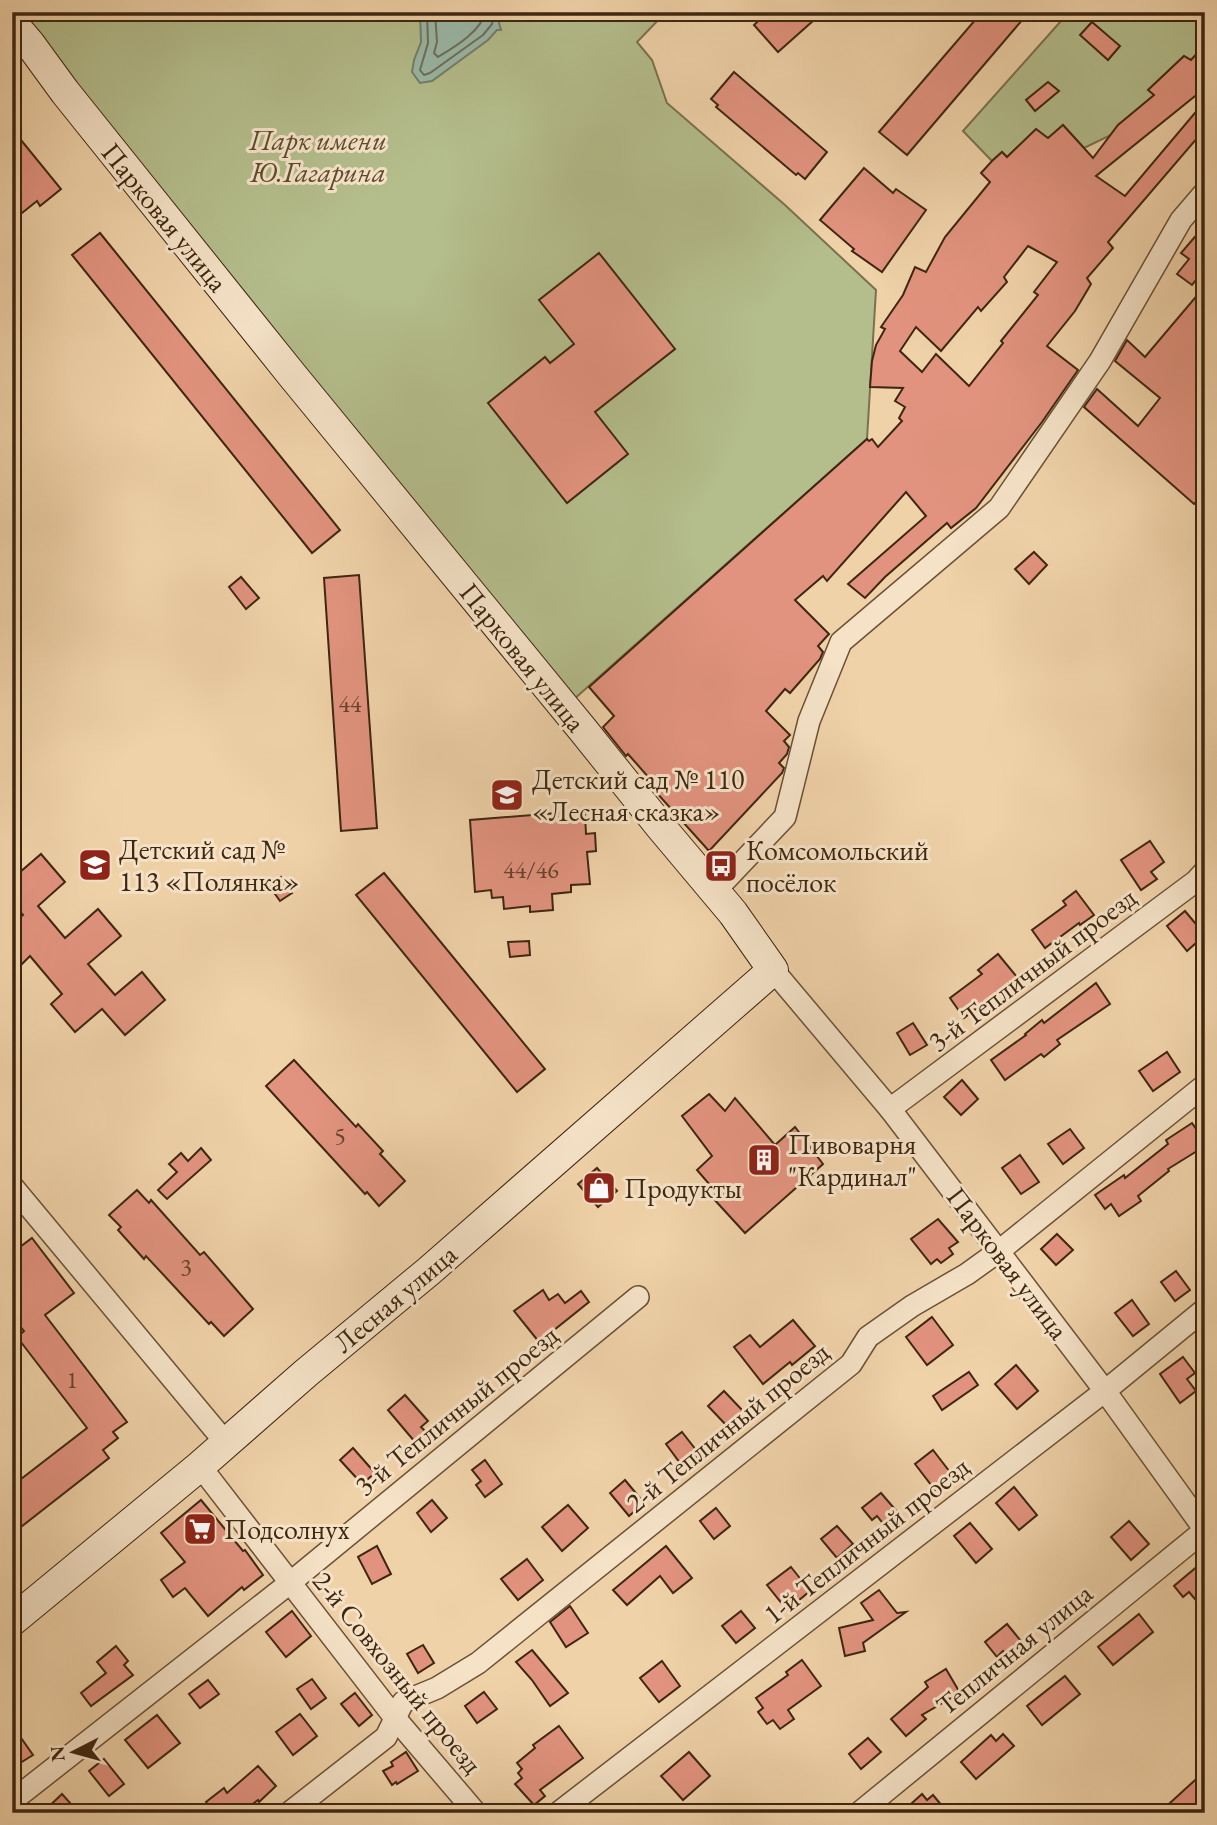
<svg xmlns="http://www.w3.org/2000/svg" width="1217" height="1825" viewBox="0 0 1217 1825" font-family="'EB Garamond',serif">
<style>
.green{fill:#b4bd8c;stroke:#79724e;stroke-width:2}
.water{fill:#9ab8a7;stroke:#757e6b;stroke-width:2}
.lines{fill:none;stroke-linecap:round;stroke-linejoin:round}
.shore{stroke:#6c6f5c;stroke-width:2}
.building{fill:#e2937f;stroke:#3e2610;stroke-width:2;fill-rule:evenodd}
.street-casing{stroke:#6a5136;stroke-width:24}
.secondary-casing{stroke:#3e2610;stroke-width:32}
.street{stroke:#f5e2c7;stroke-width:21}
.secondary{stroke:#f5e2c7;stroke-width:30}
.labels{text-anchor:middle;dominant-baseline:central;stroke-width:6;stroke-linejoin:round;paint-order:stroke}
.number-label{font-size:24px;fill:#67412c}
.park-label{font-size:28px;font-style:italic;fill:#5c4c2f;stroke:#f5e2c7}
.street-label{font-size:28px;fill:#3e2610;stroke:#f5e2c7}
.poi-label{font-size:28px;fill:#3e2610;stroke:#f5e2c7;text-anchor:start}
</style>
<rect width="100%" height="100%" fill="#f0d2a9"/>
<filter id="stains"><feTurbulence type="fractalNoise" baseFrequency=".00286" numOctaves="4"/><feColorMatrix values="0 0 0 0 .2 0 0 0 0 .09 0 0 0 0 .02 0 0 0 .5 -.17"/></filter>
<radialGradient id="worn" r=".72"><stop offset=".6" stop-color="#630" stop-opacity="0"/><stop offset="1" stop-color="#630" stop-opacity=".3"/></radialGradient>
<g class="green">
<polygon points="17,12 666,12 637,42 652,60 667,103 785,205 876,290 867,439 573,700"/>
<polygon points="1069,12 1205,12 1205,45 1191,60 1184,56 1149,89 1154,95 1128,129 1119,124 1111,135 1084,148 1063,125 1048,139 1036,129 1007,157 1002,152 992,161 963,131"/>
</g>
<polygon class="water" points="420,12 501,12 499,23 501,30 497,30 488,40 432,81 420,83 412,72 414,60 421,42"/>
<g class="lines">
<g class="shore">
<polyline points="427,12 428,43 420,70 424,75 430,73 483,35 492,24 494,12"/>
<path d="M435,12l2,30 -3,11 4,4c15,-9 44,-26 47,-45"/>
</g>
</g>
<g class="building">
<polygon points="768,12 823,12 778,52 754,25"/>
<polygon points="982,12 1029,12 907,155 879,132"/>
<polygon points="1092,22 1120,46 1108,60 1080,35"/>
<path d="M1205,45v43l-109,88 29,20 80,-95v28l-97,113 5,6 -26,30 4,6 -16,27 -28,35 31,24 -36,52 -66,86 -25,20 -4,-5 -62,54 -20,21 -17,-14 78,-68 -20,-24 -79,89 -4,-5 -28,24 34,34 -11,12 5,6 -3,7 -30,34 -5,-4 -19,22 24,24 -6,6 5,6 -2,7 -8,9 5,5 -2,5 -73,78 -53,-59 -2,-1 4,-3 -30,-34 -2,2 -23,-29 11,-11 -25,-29 278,-248 2,2 3,-2 6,8 24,-26 -3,-3 6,-11 -10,-6 8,-13 -33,-1 2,-26 4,-16 9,-16 -4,-2 22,-32 12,-28 11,5 19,-35 45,-55 -9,-9 11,-12 10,-9 5,5 29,-28 12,9 15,-13 30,33 25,-33 36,-30 -6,-5 36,-34 7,4zM1028,246l29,16 -23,30 4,3 -37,46 2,2 -34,43 -33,-32 -14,18 -22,-21 16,-24 25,24 37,-44 3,4 26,-29 -3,-5z"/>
<polygon points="734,72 827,152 805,179 798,173 796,175 716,107 718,105 711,99"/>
<polygon points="1048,82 1059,91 1035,111 1026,100"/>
<polygon points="12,129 61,189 40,206 37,201 12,221"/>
<polygon points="864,168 893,193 896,189 926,210 882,272 852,251 854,249 820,220"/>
<polygon points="1205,225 1205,269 1192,285 1177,274 1189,259 1181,253"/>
<polygon points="100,233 340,530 312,553 72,255"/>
<polygon points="599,253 675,349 595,412 628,454 567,503 488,403 545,357 550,363 574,344 539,300"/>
<polygon points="1205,286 1205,493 1194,504 1084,407 1097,389 1138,426 1160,398 1115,361 1127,340 1145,357"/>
<polygon points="1034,552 1047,565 1029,584 1015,569"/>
<polygon points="359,575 377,828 341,831 324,578"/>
<polygon points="241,577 259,598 246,609 229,587"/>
<polygon points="569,812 569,815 585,814 586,834 595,833 596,851 587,852 590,884 571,885 571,892 552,894 553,910 530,912 530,906 504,909 503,897 492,898 491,890 475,892 470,820"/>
<polygon points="1150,841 1164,862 1151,872 1157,879 1141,890 1121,860"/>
<polygon points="41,854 65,882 38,906 65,938 98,909 121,936 88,964 115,995 142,972 165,1000 125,1035 102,1009 75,1032 51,1004 62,994 30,956 20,966 12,957 12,924 23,915 12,903 12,879"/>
<polygon points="384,873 545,1069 517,1092 356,895"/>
<polygon points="281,877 292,893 280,901 270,887"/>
<polygon points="1076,891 1094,915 1080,925 1079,923 1045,948 1032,930 1066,905 1063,901"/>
<polygon points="1185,911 1205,935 1187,951 1167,926"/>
<polygon points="529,941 530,955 510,957 508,942"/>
<polygon points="998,954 1017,977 964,1018 950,998 982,974 978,970"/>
<polygon points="1096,983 1110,1004 1057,1040 1060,1044 1044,1057 1041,1054 1005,1080 991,1060 1026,1035 1025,1034 1042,1020 1044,1023"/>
<polygon points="913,1023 927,1045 910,1055 897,1033"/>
<polygon points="1167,1052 1180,1072 1153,1091 1139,1071"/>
<polygon points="294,1060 356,1127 358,1124 383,1151 380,1154 405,1181 379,1206 367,1192 365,1194 266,1086"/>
<polygon points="962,1080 978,1099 961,1115 944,1097"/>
<polygon points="709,1094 725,1111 735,1098 775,1145 795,1127 823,1164 745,1233 712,1197 717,1193 697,1170 712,1156 682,1116"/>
<polygon points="1192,1123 1205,1142 1205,1146 1168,1169 1169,1171 1138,1196 1141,1201 1119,1216 1111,1204 1105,1209 1095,1195 1124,1175 1125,1178 1168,1144 1166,1140"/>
<polygon points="1070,1129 1084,1148 1063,1164 1048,1144"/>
<polygon points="201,1148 211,1160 167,1199 158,1190 177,1172 169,1164 181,1153 188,1161"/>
<polygon points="1020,1155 1039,1182 1021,1194 1002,1168"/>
<polygon points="597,1168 617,1191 598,1207 578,1184"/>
<polygon points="137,1190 149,1203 151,1200 200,1255 204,1252 253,1309 224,1336 211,1322 209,1324 146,1256 144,1259 118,1230 121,1227 109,1215"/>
<polygon points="938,1219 958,1242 949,1248 953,1254 941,1263 937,1259 931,1264 911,1239"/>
<polygon points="1057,1234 1073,1250 1056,1265 1041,1249"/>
<polygon points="32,1238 74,1293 45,1315 127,1422 113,1432 118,1438 103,1450 109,1458 12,1534 12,1486 87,1428 17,1337 24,1331 12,1316 12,1253"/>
<polygon points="1176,1271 1190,1290 1175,1301 1161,1282"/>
<polygon points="543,1290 549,1300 558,1294 565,1303 581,1291 589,1302 539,1342 514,1311"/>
<polygon points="1132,1300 1149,1324 1133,1336 1115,1313"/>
<polygon points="932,1317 953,1345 927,1365 906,1337"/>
<polygon points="793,1320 815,1346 792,1365 790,1362 763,1384 734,1347 750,1335 760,1347"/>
<polygon points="1183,1357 1195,1373 1187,1379 1196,1391 1180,1403 1160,1374"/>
<polygon points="1016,1365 1038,1391 1017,1409 995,1384"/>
<polygon points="969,1372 978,1385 942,1410 933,1396"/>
<polygon points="724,1391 743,1411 727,1426 708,1406"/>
<polygon points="405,1395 428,1421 421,1427 426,1432 415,1442 388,1410"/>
<polygon points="682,1432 700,1455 683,1467 666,1444"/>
<polygon points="353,1448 375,1473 362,1484 340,1460"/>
<polygon points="933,1450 953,1476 935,1490 915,1464"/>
<polygon points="485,1460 502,1484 485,1497 476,1485 481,1481 472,1470"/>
<polygon points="625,1480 644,1503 629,1516 610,1493"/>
<polygon points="1014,1487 1037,1515 1019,1530 996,1503"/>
<polygon points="881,1493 899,1514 885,1526 877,1516 872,1520 862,1508"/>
<polygon points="201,1500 243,1551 245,1550 263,1575 244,1590 242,1587 208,1616 185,1588 173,1597 161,1580 185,1562 161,1533"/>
<polygon points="432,1500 447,1518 431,1532 417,1513"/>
<polygon points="568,1505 588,1528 562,1551 542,1527"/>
<polygon points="716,1508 730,1526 714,1539 700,1521"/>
<polygon points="1129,1521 1149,1544 1131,1560 1111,1537"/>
<polygon points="970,1523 992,1549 976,1563 954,1536"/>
<polygon points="837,1526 853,1544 837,1558 821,1539"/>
<polygon points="377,1546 391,1574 372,1584 358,1557"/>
<polygon points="666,1546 692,1578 673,1593 660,1576 627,1605 613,1590"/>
<polygon points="527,1559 543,1580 518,1600 501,1579"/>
<polygon points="1205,1560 1205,1591 1195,1599 1189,1592 1183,1597 1174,1586"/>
<polygon points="791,1567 810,1591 787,1610 767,1585"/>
<polygon points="879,1590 897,1613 906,1612 863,1643 865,1651 845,1656 839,1628 873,1620 861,1603"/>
<polygon points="570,1606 588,1633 566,1647 550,1622"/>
<polygon points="292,1611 311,1636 286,1657 266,1632"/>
<polygon points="741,1611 755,1628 736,1643 722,1626"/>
<polygon points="1139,1614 1153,1632 1113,1665 1098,1647"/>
<polygon points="1007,1624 1025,1646 1010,1659 1003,1651 997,1657 985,1642"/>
<polygon points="423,1645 434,1663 418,1673 407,1654"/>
<polygon points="116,1646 128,1661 124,1665 133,1675 91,1706 81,1693 106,1673 97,1662"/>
<polygon points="532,1650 568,1693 550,1706 532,1680 516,1662"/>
<polygon points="802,1660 821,1686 788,1710 794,1719 780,1729 773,1720 767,1724 758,1712 763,1708 756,1698 788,1675 786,1672"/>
<polygon points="662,1661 680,1686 659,1702 640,1678"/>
<polygon points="946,1669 960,1693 922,1715 926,1719 906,1736 891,1719 928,1687 925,1682"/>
<polygon points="1065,1676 1080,1694 1042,1725 1027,1706"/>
<polygon points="312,1679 326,1698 311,1709 297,1689"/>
<polygon points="208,1680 219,1694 200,1708 189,1694"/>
<polygon points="484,1692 497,1709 477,1723 465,1706"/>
<polygon points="355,1693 372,1715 359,1726 341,1704"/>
<polygon points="300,1714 317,1736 293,1755 276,1732"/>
<polygon points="157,1715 180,1743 148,1768 125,1740"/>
<polygon points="12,1725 33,1755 12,1768"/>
<polygon points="559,1726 583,1758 540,1790 545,1796 534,1805 515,1784 522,1778 518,1773 522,1769 517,1763 535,1748 533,1745"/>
<polygon points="1003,1734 1014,1746 976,1779 961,1762 991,1735 996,1741"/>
<polygon points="868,1738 881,1752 861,1769 849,1754"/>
<polygon points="406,1752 418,1771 397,1784 396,1782 392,1785 383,1771 393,1766 391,1762"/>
<polygon points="689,1752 710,1776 683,1800 661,1776"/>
<polygon points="104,1759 124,1784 109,1796 89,1771"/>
<polygon points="258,1766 276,1786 259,1802 258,1800 241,1813 214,1813 206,1802 224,1788 227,1793"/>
<polygon points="1205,1771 1205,1813 1159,1813"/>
<polygon points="62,1794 79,1813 42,1813"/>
<polygon points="922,1794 927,1800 933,1795 948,1813 901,1813"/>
</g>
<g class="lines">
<defs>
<g id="street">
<polyline points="715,891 785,817 809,721 841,642 999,508 1100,361 1181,220 1205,192"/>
<polyline points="773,970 890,1109 1105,1391 1205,1530 859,1813"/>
<polyline points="890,1109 1196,881 1205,871"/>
<polyline points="12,1186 226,1443"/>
<polyline points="200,1466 395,1718 476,1813"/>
<polyline points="12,1801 291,1582 638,1297"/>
<polyline points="289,1813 386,1737 403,1702 437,1688 478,1663 851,1364 868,1337 912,1306 967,1274 999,1251 1205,1085"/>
<polyline points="558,1813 1105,1391 1205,1309"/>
</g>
<polyline id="secondary" points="12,23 30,44 65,92 292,375 583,730 660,826 733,913 773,970 429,1271 306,1373 200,1466 12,1621"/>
</defs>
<use href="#street" class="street-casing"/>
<use href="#secondary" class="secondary-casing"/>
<use href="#street" class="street"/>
<use href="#secondary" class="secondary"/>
</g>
<defs>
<symbol id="school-square" viewBox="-11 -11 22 22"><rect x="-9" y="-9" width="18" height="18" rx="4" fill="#8f2418" stroke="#f5e2c7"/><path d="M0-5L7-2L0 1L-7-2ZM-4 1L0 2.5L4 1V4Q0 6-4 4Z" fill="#fff"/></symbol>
<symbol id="bus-square" viewBox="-11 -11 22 22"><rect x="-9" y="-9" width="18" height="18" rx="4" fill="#8f2418" stroke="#f5e2c7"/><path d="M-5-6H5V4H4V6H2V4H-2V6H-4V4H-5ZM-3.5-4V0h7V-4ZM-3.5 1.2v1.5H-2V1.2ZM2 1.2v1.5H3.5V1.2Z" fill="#fff"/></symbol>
<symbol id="building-square" viewBox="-11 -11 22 22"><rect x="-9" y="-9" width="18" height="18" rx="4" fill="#8f2418" stroke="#f5e2c7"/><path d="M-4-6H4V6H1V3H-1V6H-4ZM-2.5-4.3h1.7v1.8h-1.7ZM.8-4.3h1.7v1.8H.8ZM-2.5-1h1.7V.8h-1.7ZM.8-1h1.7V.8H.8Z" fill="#fff"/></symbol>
<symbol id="shop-square" viewBox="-11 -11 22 22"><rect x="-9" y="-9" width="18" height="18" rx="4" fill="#8f2418" stroke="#f5e2c7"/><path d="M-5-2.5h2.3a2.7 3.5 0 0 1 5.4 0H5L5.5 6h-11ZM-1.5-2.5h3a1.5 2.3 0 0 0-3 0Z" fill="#fff"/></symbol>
<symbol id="supermarket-square" viewBox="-11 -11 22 22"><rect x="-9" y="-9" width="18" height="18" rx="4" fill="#8f2418" stroke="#f5e2c7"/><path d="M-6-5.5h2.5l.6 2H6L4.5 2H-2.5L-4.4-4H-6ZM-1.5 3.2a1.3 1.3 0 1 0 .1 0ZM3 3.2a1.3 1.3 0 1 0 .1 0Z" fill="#fff"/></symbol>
</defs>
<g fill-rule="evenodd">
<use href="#school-square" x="488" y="776" width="38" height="38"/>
<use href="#school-square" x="76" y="846" width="38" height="38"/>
<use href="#bus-square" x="702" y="847" width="38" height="38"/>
<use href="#building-square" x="745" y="1141" width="38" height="38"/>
<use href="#shop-square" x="580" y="1169" width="38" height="38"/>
<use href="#supermarket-square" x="181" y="1510" width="38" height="38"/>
</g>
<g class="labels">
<g class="number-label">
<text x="350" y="703">44</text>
<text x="531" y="869">44/46</text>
<text x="340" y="1135">5</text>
<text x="186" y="1266">3</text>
<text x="72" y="1379">1</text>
</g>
<g class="park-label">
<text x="318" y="140">Парк имени<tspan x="318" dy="32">Ю.Гагарина</tspan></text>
</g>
<g class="street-label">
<text transform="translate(165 217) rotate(51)">Парковая улица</text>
<text transform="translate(523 657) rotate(51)">Парковая улица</text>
<text transform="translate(1032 969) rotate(-37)">3-й Тепличный проезд</text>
<text transform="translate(1008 1263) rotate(53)">Парковая улица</text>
<text transform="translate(395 1298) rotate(-40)">Лесная улица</text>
<text transform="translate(456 1410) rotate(-39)">3-й Тепличный проезд</text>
<text transform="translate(727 1427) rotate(-39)">2-й Тепличный проезд</text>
<text transform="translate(866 1540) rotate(-38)">1-й Тепличный проезд</text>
<text transform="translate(1014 1649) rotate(-39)">Тепличная улица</text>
<text transform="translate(398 1672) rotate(51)">2-й Совхозный проезд</text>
</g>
<g class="poi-label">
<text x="532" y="779">Детский сад № 110<tspan x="532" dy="32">«Лесная сказка»</tspan></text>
<text x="119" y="849">Детский сад №<tspan x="119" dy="32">113 «Полянка»</tspan></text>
<text x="746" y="850">Комсомольский<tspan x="746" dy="32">посёлок</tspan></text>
<text x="788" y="1144">Пивоварня<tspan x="788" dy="32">"Кардинал"</tspan></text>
<text x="624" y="1188">Продукты</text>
<text x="224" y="1529">Подсолнух</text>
</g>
</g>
<rect width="1217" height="1825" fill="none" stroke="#f0d2a9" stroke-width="42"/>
<rect x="14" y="14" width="1189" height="1797" fill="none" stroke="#3e2610" stroke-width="3.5"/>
<rect x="21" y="21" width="1175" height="1783" fill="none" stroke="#3e2610" stroke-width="2"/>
<g transform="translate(74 1752) rotate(264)" stroke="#f5e2c7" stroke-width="5" paint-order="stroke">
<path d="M0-5L12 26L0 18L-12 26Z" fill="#3e2610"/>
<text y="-10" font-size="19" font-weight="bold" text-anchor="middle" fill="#3e2610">N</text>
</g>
<rect width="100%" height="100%" filter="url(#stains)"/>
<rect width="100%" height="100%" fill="url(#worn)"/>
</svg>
